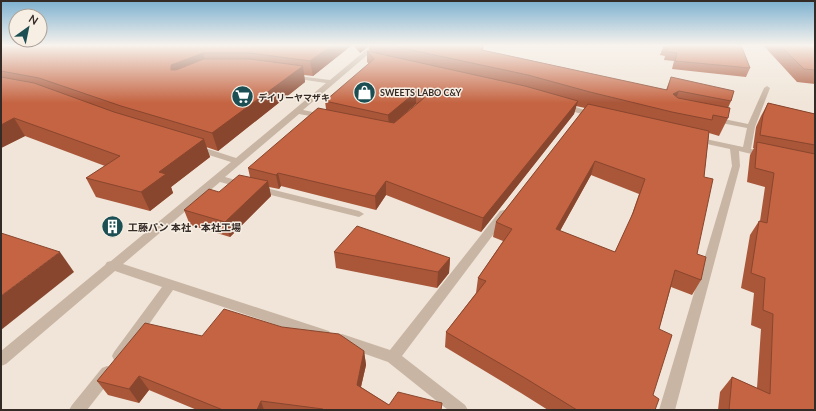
<svg xmlns="http://www.w3.org/2000/svg" width="816" height="411" viewBox="0 0 816 411" font-family="Lato,'Noto Sans JP',sans-serif">
<style>
.lines{fill:none;stroke-linecap:round;stroke-linejoin:round}
.minor{fill:#c8b5a4;fill-rule:evenodd}
.wall{fill:#a95639;fill-rule:evenodd}
.shaded-wall{fill:#89462e}
.building{fill:#c46442;stroke:#89462e;fill-rule:evenodd}
.labels{text-anchor:middle;dominant-baseline:central;stroke-width:3;stroke-linejoin:round;paint-order:stroke}
.far-poi-label{font-size:9px;font-weight:bold;fill:#342a26;stroke:#f8efe4;text-anchor:start}
.poi-label{font-size:10px;font-weight:bold;fill:#342a26;stroke:#f8efe4;text-anchor:start}
</style>
<rect width="100%" height="100%" fill="#f0e5d8"/>
<g class="lines">
<g class="minor">
<polygon points="372,45 379,45 303,110 327,115 327,119 299,114 225,177 246,183 248,185 246,187 243,188 220,182 123,264 329,331 331,335 329,339 324,341 173,290 124,360 119,362 114,360 112,356 114,352 162,287 115,271 6,364 1,366 1,351 105,265 107,262 111,261 231,162 193,150 192,148 193,146 199,146 236,158 326,83 292,78 289,76 290,75 330,80"/>
<polygon points="767,86 770,88 755,127 751,149 767,152 768,154 764,157 739,151 740,166 675,410 659,410 732,166 730,149 693,141 692,139 696,137 743,147 747,128 711,121 710,119 714,117 748,124 764,88"/>
<polygon points="561,104 567,104 599,115 598,117 592,117 561,108"/>
<polygon points="258,186 359,211 364,214 359,217 255,191 253,189"/>
<polygon points="504,210 509,213 508,215 402,356 465,405 468,410 448,410 388,362 337,344 335,340 337,336 342,334 390,350 500,211"/>
<polygon points="107,366 112,368 114,373 112,378 87,410 69,410 72,405 102,368"/>
</g>
</g>
<g class="wall">
<polygon points="1,45 352,45 313,76 304,75 305,82 218,151 206,147 210,157 171,187 173,193 150,211 96,197 86,178 105,166 25,136 1,148"/>
<path d="M353,45h131l-1,5 183,40 5,-13 60,24 -3,7v10l-9,18 -10,-3 -5,44 -7,77 4,26 -9,15 -21,-8 -12,42 -6,66 2,15h-107l-27,-17 -76,-46 1,-15 30,-39 2,-15 25,-37 -10,-4 3,-15 89,-114 -9,-2 -2,8 -93,118 -95,-37 -10,15 -95,-24 -2,3 -10,-2 2,9 -41,41 -40,-12 -6,-15 35,-18 31,-15 -2,-9 78,-59 -1,-8 44,-37 -2,-2v-11h2v-5l-9,7zM416,104h1l-16,12zM591,175l48,19 -9,26 -15,32 -55,-21z"/>
<polygon points="664,45 737,45 737,47 750,68 746,77 672,69 674,61 664,60 665,56 660,55"/>
<polygon points="763,45 815,45 815,84 797,82"/>
<polygon points="768,103 815,114 815,410 718,410 720,392 732,377 757,388 761,329 751,325 754,293 741,288 750,235 759,221 760,221 765,187 747,182 750,155 754,148 753,148 756,127 761,116"/>
<polygon points="334,252 450,258 449,273 437,288 336,268"/>
<polygon points="282,327 364,351 366,365 361,387 389,405 442,410 197,410 149,390 139,403 108,395 97,381 202,336"/>
</g>
<g class="shaded-wall">
<polygon points="332,45 352,45 313,76 310,61"/>
<polygon points="360,45 369,45 369,46 360,53"/>
<polygon points="203,53 207,68 176,81 171,70 171,65"/>
<polygon points="303,66 305,82 218,151 212,133"/>
<polygon points="679,91 672,108 673,94"/>
<polygon points="416,92 416,104 389,127 388,115"/>
<polygon points="578,101 574,114 481,232 483,218"/>
<polygon points="14,118 25,136 1,148 1,125"/>
<polygon points="204,139 210,157 171,187 173,193 150,211 141,192 159,172"/>
<polygon points="595,161 591,175 552,245 556,229"/>
<polygon points="278,173 281,186 279,189 276,175"/>
<polygon points="268,181 271,196 230,237 225,222"/>
<polygon points="386,181 386,195 376,210 375,196"/>
<polygon points="60,252 74,272 1,330 1,296"/>
<polygon points="450,258 449,273 437,288 438,272"/>
<polygon points="364,351 366,365 358,399 357,385"/>
<polygon points="139,376 149,390 139,403 129,389"/>
<polygon points="261,401 264,410 257,410"/>
</g>
<g class="building">
<polygon points="1,45 332,45 310,61 250,53 203,53 171,65 171,70 176,70 204,59 250,59 303,66 212,133 121,106 39,78 1,71"/>
<polygon points="388,45 483,45 482,50 667,90 671,77 734,91 731,101 679,91 673,94 678,98 730,108 728,118 713,115 712,120 672,112 590,92 528,75"/>
<polygon points="664,45 726,45 736,47 739,45 741,45 750,68 675,61 677,53 667,52 668,48 663,47"/>
<polygon points="780,45 815,45 815,70 804,69"/>
<polygon points="367,51 525,86 578,101 483,218 386,181 375,196 278,173 276,175 248,168 318,108 394,123 424,98 424,92 416,92 388,115 325,101 374,59"/>
<polygon points="1,77 34,83 114,112 204,139 159,172 166,174 141,192 86,178 120,156 14,118 1,125"/>
<polygon points="768,103 815,114 815,145 760,135 763,115"/>
<path d="M588,104l121,27 -5,46 9,2 -16,75 9,3 -5,23 -26,-10 -16,59 13,6 -19,60 6,4 -4,11h-78l-52,-32 -79,-46 40,-51 -8,-3 34,-49 -16,-7zM595,161l50,18 -12,34 -18,39 -59,-23z"/>
<polygon points="757,142 815,154 815,410 729,410 732,377 770,394 773,314 763,310 765,278 751,273 759,221 767,223 774,173 755,168"/>
<polygon points="239,175 268,181 225,222 184,210 209,189 219,192"/>
<polygon points="357,226 450,258 438,272 334,252"/>
<polygon points="1,233 60,252 1,296"/>
<polygon points="224,309 282,327 339,334 364,351 357,385 389,405 398,392 442,403 441,410 323,410 323,409 261,401 257,410 223,410 139,376 129,389 97,381 145,323 202,336"/>
</g>
<linearGradient id="sky" x2="0" y2="1"><stop stop-color="#7bb0d0"/><stop offset="0.44" stop-color="#f8f3ed"/><stop offset="1" stop-color="#f8f3ed" stop-opacity="0"/></linearGradient>
<rect width="816" height="103" fill="url(#sky)"/>
<defs>
<symbol id="shop-disc" viewBox="-11 -11 22 22"><circle r="9.5" fill="#1c4f54" stroke="#f8efe4"/><path d="M-5-2.5h2.3a2.7 3.5 0 0 1 5.4 0H5L5.5 6h-11ZM-1.5-2.5h3a1.5 2.3 0 0 0-3 0Z" fill="#fff"/></symbol>
<symbol id="supermarket-disc" viewBox="-11 -11 22 22"><circle r="9.5" fill="#1c4f54" stroke="#f8efe4"/><path d="M-6-5.5h2.5l.6 2H6L4.5 2H-2.5L-4.4-4H-6ZM-1.5 3.2a1.3 1.3 0 1 0 .1 0ZM3 3.2a1.3 1.3 0 1 0 .1 0Z" fill="#fff"/></symbol>
<symbol id="building-disc" viewBox="-11 -11 22 22"><circle r="9.5" fill="#1c4f54" stroke="#f8efe4"/><path d="M-4-6H4V6H1V3H-1V6H-4ZM-2.5-4.3h1.7v1.8h-1.7ZM.8-4.3h1.7v1.8H.8ZM-2.5-1h1.7V.8h-1.7ZM.8-1h1.7V.8H.8Z" fill="#fff"/></symbol>
</defs>
<g fill-rule="evenodd">
<use href="#shop-disc" x="352" y="80" width="25" height="25"/>
<use href="#supermarket-disc" x="230" y="84" width="25" height="25"/>
<use href="#building-disc" x="100" y="214" width="25" height="25"/>
</g>
<g class="labels">
<g class="far-poi-label">
<text x="380" y="92">SWEETS LABO C&amp;Y</text>
<text x="258" y="97">デイリーヤマザキ</text>
</g>
<g class="poi-label">
<text x="128" y="227">工藤パン 本社・本社工場</text>
</g>
</g>
<rect width="816" height="411" fill="none" stroke="#342a26" stroke-width="4"/>
<g transform="translate(28 28) rotate(33)"><circle r="19" fill="#f8efe4" stroke="#aaa098"/>
<path d="M0-3L7 15L0 10L-7 15Z" fill="#1c4f54"/>
<text y="-6" font-size="11" font-weight="bold" text-anchor="middle" fill="#342a26">N</text>
</g>
</svg>
